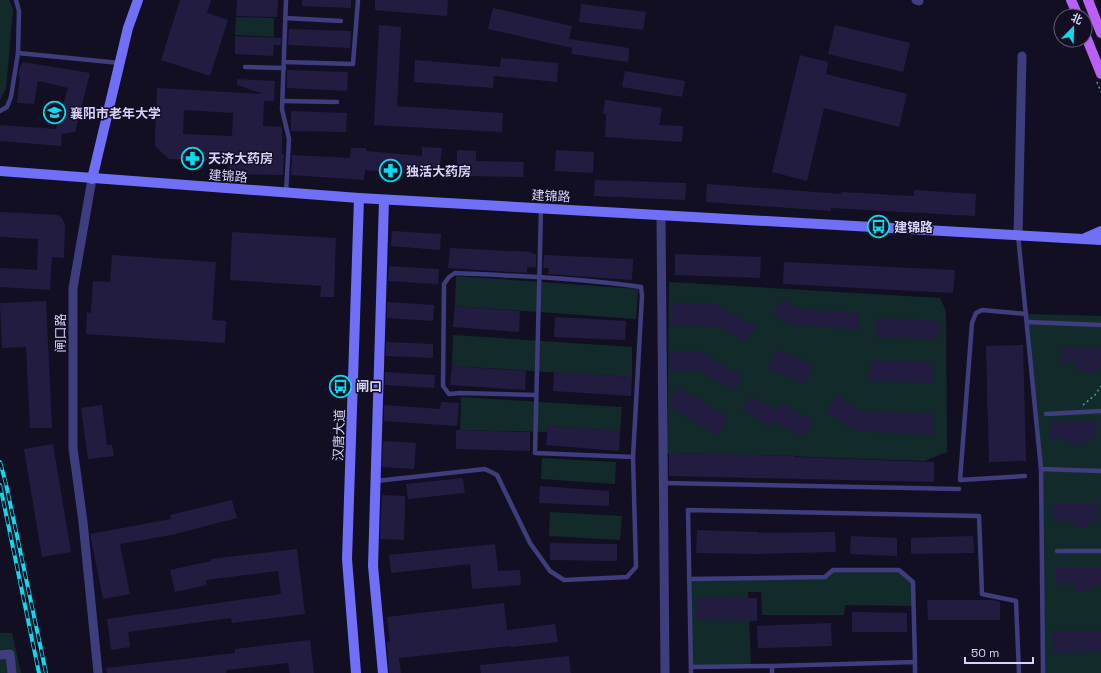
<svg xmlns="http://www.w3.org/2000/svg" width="1101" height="673" viewBox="0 0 1101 673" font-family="'Space Grotesk','Noto Sans SC',sans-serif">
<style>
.green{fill:#122b2a}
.building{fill:#231c41;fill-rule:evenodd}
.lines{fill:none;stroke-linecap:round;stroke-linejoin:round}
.path{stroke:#35ada4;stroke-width:1.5;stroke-dasharray:2 3;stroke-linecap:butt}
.lane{stroke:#3e3d7e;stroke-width:4.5}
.street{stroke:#3e3d7e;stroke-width:9}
.secondary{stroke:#706ff7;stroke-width:10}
.primary{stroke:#bb60f6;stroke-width:10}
.rail-casing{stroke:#0edaed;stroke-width:4}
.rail{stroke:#120f22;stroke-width:2.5;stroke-dasharray:8;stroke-linecap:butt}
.labels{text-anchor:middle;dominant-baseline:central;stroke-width:3;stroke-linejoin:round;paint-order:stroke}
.poi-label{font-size:13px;font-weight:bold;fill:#d6d2fc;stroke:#120f22;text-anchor:start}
.street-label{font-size:13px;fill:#d6d2fc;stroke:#120f22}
</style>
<rect width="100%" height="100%" fill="#120f22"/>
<g class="green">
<polygon points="0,0 9,0 13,9 6,89 0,100"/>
<polygon points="236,17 274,18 274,37 235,35"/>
<polygon points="456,276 638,289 636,319 455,306"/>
<polygon points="669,282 940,298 946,311 947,452 925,461 806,457 795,456 667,453"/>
<polygon points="1026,314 1101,316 1101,673 1043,673 1041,469"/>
<polygon points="453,335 632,347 632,377 452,366"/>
<polygon points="461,397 622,407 620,431 548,426 547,432 460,430"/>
<polygon points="542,458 616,462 615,484 541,479"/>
<polygon points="550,512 622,516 620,540 549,536"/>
<polygon points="833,570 899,570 913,582 914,606 845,605 844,615 762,615 761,592 748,592 751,666 691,667 689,579 825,577"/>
<polygon points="0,633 12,633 21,673 0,673"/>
</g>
<g class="building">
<polygon points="180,0 211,0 207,13 228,20 210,76 161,60"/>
<polygon points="237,0 278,0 277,17 236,16"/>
<polygon points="302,0 351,0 351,8 302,6"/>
<polygon points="375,0 448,0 447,16 375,10"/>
<polygon points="581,4 646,12 643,30 579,22"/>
<polygon points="493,8 572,26 569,39 629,48 628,62 572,54 572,48 488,29"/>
<polygon points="379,25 401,27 397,106 503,113 502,132 374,125"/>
<polygon points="835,25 910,43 903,72 828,54"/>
<polygon points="289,29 351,31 350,48 288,45"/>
<polygon points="235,36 281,38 281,45 274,45 273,56 235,54"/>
<polygon points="800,55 828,62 826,74 907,94 899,127 824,108 807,181 772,172"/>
<polygon points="501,58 558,63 557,82 494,76 493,88 414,82 415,60 500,67"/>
<polygon points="23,62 90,73 75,132 62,134 61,146 0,141 0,125 56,129 68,88 38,81 34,104 17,103 20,77 18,76 20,67"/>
<polygon points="287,70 348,72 347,91 287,88"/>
<polygon points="625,71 685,81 682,97 622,87"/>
<path d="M237,79l38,2 -1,20h-10l-1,25 19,1v27h2l-1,21 -55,-1 1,-12 -60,-3 -14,-13 2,-58 103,6 1,-1 -24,-8zM184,110l49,3 -1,23 -49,-2z"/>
<polygon points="605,100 662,108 659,125 683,126 682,142 605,137 606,114 603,114"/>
<polygon points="291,111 347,113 346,132 291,131"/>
<polygon points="422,147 442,148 440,165 428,176 365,170 364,180 291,175 292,155 350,158 351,148 366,148 366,151 422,156"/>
<polygon points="457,150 476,151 476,161 524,162 523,177 467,176 457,164"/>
<polygon points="556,150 594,152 593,173 555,171"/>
<polygon points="595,180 686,183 685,200 594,196"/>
<polygon points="707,184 841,194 841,192 914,196 914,190 976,194 975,216 831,208 831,211 706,202"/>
<polygon points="0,212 58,215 62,218 65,225 64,258 52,257 50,290 0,287 0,268 37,270 38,239 0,237"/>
<polygon points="392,231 441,234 440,250 391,246"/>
<polygon points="232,232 336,238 334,297 320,297 321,286 230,280"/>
<polygon points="450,248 532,252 532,254 536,254 536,267 527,267 527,273 448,268"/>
<polygon points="675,254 761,257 760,278 675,275"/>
<polygon points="112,255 216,262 212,320 226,321 225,343 86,334 87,312 91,313 93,281 110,282"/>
<polygon points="544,255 633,259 632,280 548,274 549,268 543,268"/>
<polygon points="784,262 955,270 953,293 783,284"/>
<polygon points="389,266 439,269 438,284 388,281"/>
<polygon points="784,299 798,309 860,313 859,330 787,324 773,314"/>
<polygon points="46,301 52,428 30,428 26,347 2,348 0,303"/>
<polygon points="387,302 434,305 433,321 387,318"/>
<polygon points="672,303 716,304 756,327 747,343 720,327 672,326"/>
<polygon points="455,306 520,311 519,332 453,327"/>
<polygon points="555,317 626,321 625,340 554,337"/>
<polygon points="877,318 939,321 938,340 876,337"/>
<polygon points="386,342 433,344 433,358 386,356"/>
<polygon points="1023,345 1026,461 989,462 986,346"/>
<polygon points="1061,347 1101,347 1101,362 1099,362 1099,372 1077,372 1076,362 1062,363"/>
<polygon points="777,349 813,364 805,384 768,369"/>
<polygon points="669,351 702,352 743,378 734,391 702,372 670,371"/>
<polygon points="871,360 933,362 933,383 870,381"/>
<polygon points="452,366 526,371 525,390 450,385"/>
<polygon points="385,372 435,375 434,388 385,385"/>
<polygon points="554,372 632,377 631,396 553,391"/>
<polygon points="679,387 728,417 717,436 669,406 669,404"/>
<polygon points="838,395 860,411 934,414 934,435 856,431 827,412"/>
<polygon points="751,396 777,411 782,403 813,422 803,438 773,420 769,426 742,410"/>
<polygon points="441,402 459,403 457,426 384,421 384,405 440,409"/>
<polygon points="102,405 107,445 112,445 114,456 88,459 81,408"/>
<polygon points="1050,422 1095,422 1095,439 1086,439 1085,445 1070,445 1070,439 1050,439"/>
<polygon points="548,426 620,431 619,451 546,445"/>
<polygon points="456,430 530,432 530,451 456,449"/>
<polygon points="383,441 416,443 414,469 382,467"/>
<polygon points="53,444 71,552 42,557 24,449"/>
<polygon points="669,453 795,456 795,457 934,462 934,482 669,476"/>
<polygon points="463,478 465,493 408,499 406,484"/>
<polygon points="540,486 609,491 609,506 539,503"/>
<polygon points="382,495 405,496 404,540 380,539"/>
<polygon points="232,500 237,518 171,535 120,544 130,594 103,599 90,534 171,519 170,515"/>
<polygon points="1053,504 1098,504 1098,522 1088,522 1088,528 1073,528 1073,521 1053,521"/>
<polygon points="697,530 758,532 758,533 835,532 836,552 757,554 696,553"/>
<polygon points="851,536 897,538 897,556 850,554"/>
<polygon points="973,536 974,553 911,554 911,538"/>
<polygon points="550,543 617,544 617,561 550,560"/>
<polygon points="495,544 498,571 520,570 521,585 472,589 470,564 391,573 389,555"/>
<polygon points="297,549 305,614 232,623 231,618 128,632 130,647 111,650 107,619 281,594 278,571 206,580 207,585 175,592 170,570 211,561 211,559"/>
<polygon points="1056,568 1101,568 1101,585 1092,585 1092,591 1076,591 1076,585 1056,584"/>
<polygon points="696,597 757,598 757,621 696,620"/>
<polygon points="927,600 992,600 1000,602 1000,620 928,620"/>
<polygon points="504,603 507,630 555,624 558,642 511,647 511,646 399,658 401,673 389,673 387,642 390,642 387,617"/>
<polygon points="852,612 907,613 907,632 852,632"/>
<polygon points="831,623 832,646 758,648 757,626"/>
<polygon points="1101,631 1101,652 1053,653 1052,632"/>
<polygon points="310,640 314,673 290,673 288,663 226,670 226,673 107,673 106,668 235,653 235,649"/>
<polygon points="569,656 571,673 481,673 480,665"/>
</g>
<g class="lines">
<g class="path">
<polyline points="1097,82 1101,92"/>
<polyline points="1083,405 1095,395 1101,386"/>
</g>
<g class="lane">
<polyline points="16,0 19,11 18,53"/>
<polyline points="285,18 341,21"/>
<polyline points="284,62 353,64 358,0"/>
<polyline points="245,67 284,68"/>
<polyline points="283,101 337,102"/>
<polyline points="0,111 7,107 11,97 18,53 120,63"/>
<polyline points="286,193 289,139 282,109 286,0"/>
<polyline points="541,209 535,453 633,457"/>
<polyline points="1018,235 1041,469 1043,673"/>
<polyline points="1027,322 1101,325"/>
<polyline points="1046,414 1101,411"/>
<polyline points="1041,469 1101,471"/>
<polyline points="1025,476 960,480 972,323 976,313 982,310 1026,314"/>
<path d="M376,481l109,-12 12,6 33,68 20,28 14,9 63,-3 9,-10 -3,-110 9,-161 -1,-9c-62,-9 -124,-11 -186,-14l-6,4 -5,7 -1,102 6,8 11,-1 76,2"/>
<polyline points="664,483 959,489"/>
<polyline points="1057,551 1101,551"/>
<polyline points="689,579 825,577 833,570 899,570 913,582 915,662"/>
<polyline points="772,666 915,662 915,673"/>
<polyline points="691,667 772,666 772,673"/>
<polyline points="691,673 688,510 979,516 982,594 1016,601 1019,673"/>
</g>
<g class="street">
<polyline points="916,0 919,1"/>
<polyline points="92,179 73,288 73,448 83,522 98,673"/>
<polyline points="661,215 665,673"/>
<polyline points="1018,235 1022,56"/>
<polyline points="0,655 10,654 12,673"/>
</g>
<g class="secondary">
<polyline points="0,171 359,198 1101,240"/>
<polyline points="92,179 128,28 138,0"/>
<polyline points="1085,238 1101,231"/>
<polyline points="356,673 347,559 359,198"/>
<polyline points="383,673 373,566 384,200"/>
</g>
<g class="primary">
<polyline points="1071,0 1078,16"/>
<polyline points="1088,0 1101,33"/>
<polyline points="1085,34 1101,74"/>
</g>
<defs>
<g id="rail">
<polyline points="0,462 6,484 46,673"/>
<polyline points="0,485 39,673"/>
</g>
</defs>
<use href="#rail" class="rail-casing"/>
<use href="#rail" class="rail"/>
</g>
<defs>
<symbol id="university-ring" viewBox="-11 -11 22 22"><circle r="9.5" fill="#120f22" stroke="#0edaed" stroke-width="1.5"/><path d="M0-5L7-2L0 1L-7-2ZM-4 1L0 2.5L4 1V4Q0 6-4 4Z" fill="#0edaed"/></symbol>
<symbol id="pharmacy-ring" viewBox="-11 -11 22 22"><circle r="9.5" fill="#120f22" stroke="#0edaed" stroke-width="1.5"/><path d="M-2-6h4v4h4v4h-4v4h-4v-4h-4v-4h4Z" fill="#0edaed"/></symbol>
<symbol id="bus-ring" viewBox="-11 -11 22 22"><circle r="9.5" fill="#120f22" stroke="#0edaed" stroke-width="1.5"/><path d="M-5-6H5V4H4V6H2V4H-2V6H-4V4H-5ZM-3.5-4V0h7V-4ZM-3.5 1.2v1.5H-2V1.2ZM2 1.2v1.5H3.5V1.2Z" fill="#0edaed"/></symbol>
</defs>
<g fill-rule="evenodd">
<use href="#university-ring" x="42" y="100" width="25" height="25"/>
<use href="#pharmacy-ring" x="180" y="146" width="25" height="25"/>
<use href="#pharmacy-ring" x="378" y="158" width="25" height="25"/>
<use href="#bus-ring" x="866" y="214" width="25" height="25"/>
<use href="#bus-ring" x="328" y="374" width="25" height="25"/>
</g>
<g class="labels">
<g class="poi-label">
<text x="70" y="113">襄阳市老年大学</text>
<text x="208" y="158">天济大药房</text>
<text x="406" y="171">独活大药房</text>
<text x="894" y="227">建锦路</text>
<text x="356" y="386">闸口</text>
</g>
<g class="street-label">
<text transform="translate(228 176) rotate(4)">建锦路</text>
<text transform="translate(551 196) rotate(3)">建锦路</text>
<text transform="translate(60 333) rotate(-90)">闸口路</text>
<text transform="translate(339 435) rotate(-88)">汉唐大道</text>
</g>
</g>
<g transform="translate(1073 28) rotate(23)"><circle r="19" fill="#120f22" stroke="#605d79"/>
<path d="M0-3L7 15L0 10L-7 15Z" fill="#0edaed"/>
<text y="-6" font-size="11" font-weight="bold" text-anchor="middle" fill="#d6d2fc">北</text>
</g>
<path d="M965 657v6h68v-6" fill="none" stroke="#d6d2fc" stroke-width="2"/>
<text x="971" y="657" font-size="12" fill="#d6d2fc" stroke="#120f22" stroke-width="3" paint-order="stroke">50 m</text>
</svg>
